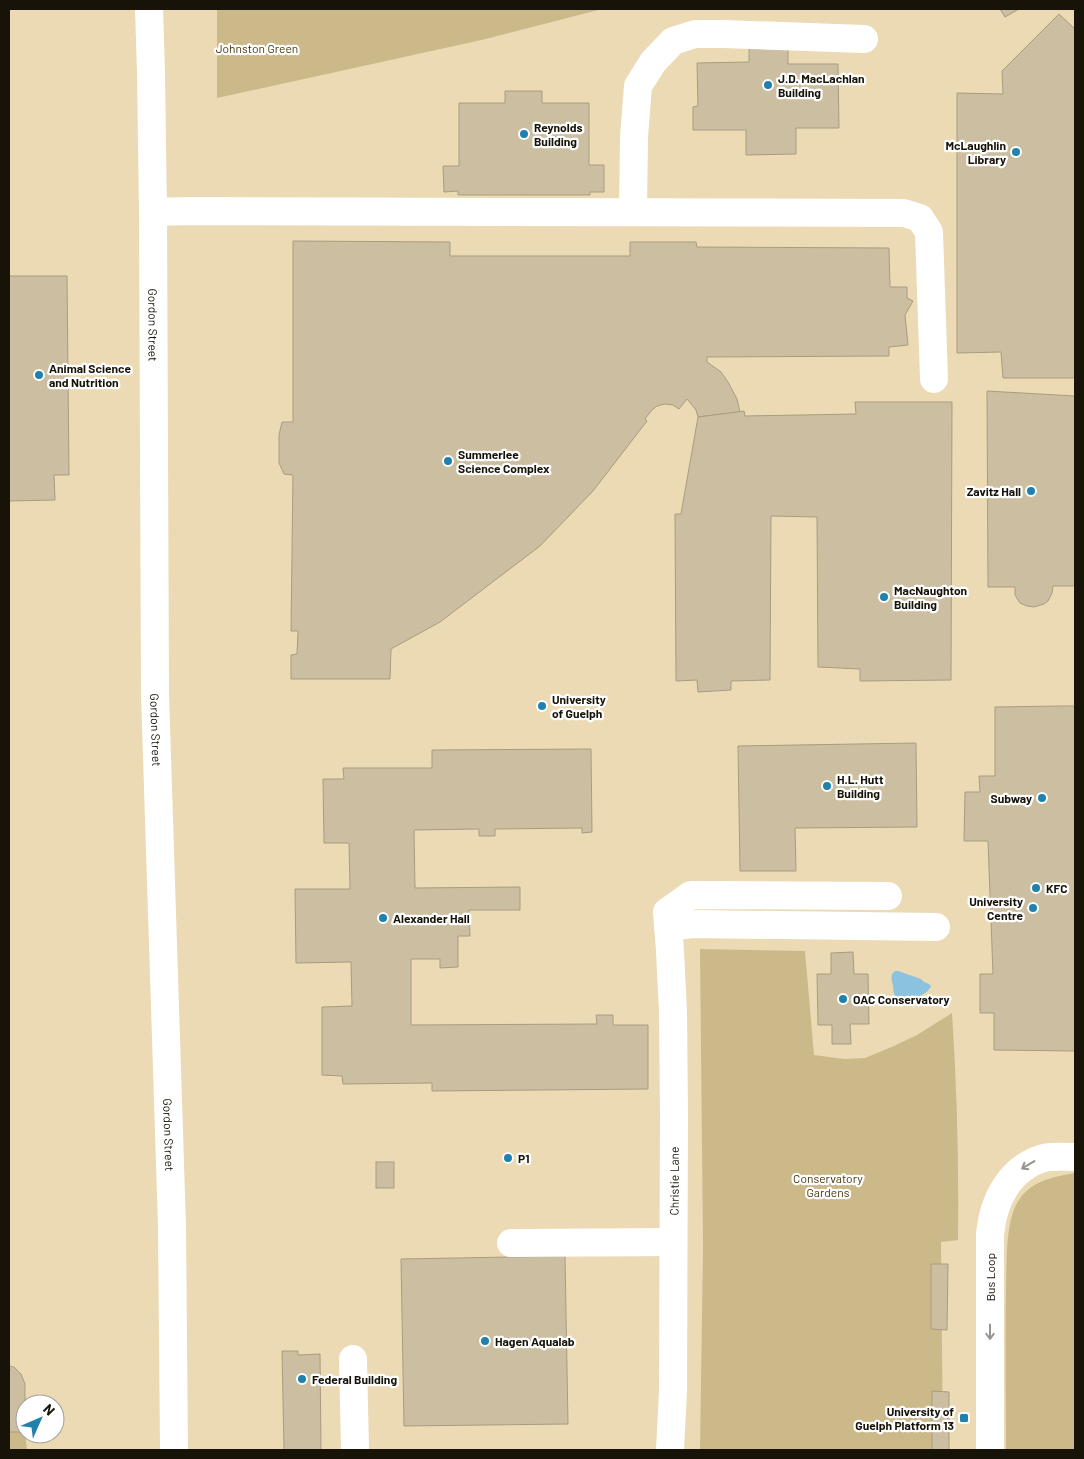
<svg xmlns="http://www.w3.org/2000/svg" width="1084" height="1459" viewBox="0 0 1084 1459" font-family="Barlow,sans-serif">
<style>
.built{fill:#ebdab4;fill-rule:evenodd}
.green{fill:#ccb98a}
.water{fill:#8bc2df}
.building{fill:#ccbfa1;stroke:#a99c7f}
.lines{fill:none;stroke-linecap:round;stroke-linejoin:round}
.minor{stroke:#fff;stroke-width:28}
.major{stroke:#fff;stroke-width:28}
.oneway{stroke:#979590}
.poi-dot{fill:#1e82ad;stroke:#fff;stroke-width:2}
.labels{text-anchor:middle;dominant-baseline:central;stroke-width:4.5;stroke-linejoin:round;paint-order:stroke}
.park-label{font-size:12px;fill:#45360c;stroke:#fff}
.poi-label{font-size:12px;font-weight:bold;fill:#171308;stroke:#fff;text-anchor:start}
.street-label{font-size:12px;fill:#171308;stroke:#fff}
</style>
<rect width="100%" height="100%" fill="#f1e3c4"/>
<path class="built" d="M9,9h1066v1441h-1066zM25,1404h30v30h-30z"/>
<g class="green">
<polygon points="217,9 602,9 486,39 217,98"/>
<path d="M700,949l105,2 9,104 30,4 21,-1 29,-12 23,-11 35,-22c5,75 7,151 6,227l-17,2 2,208h-243l3,-203z"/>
<path d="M1075,1173v277h-69c0,-54 -1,-109 0,-164 1,-23 -1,-66 13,-86 13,-20 35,-23 56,-27z"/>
<polygon points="9,1432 25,1432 27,1450 9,1450"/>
</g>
<path class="water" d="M895,971h3l23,8 3,3 5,2 2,2c-3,6 -7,8 -13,11 -13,6 -24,9 -25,-11 -1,-4 -2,-7 -1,-12z"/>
<g class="building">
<polygon points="1000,9 1019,9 1005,17"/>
<polygon points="1059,14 1075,29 1075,378 1003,378 1001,352 957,353 957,93 1003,94 1002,71"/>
<polygon points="749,47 788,47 788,64 838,64 839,128 796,128 796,154 746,155 746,130 693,130 693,107 698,106 697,63 749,62"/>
<polygon points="505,91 542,91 542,103 589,103 589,165 604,165 604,192 590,192 590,195 458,195 458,191 444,192 443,166 459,166 459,103 505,103"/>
<polygon points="293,241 450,242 450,256 630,256 630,242 696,242 697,247 889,248 890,287 907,287 907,298 913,301 905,315 908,345 889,347 889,356 707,357 707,362 721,372 728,382 737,399 740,412 698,417 696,410 687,399 679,409 673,405 665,404 657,406 651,411 645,419 647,421 593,491 540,546 440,622 391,649 390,679 291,679 291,655 297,654 298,631 291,631 293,475 284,474 279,463 279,435 282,422 293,422"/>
<polygon points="9,276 67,276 69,475 54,475 55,500 9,501"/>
<polygon points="987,391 1075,396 1075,586 1053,586 1052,593 1048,601 1044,604 1034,607 1027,606 1020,603 1015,595 1015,587 988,587"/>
<polygon points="855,402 952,402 951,680 860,681 860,669 818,667 817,517 771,516 770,680 731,681 731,690 698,692 697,680 676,681 675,514 681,514 698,417 744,411 745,416 856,414"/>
<polygon points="1062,706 1075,706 1075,1051 994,1050 994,1013 980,1013 980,974 993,974 988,841 964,841 965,792 980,792 979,776 995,776 995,707"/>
<polygon points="916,743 917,827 795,828 796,871 740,871 738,746"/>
<polygon points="591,749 592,832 582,833 582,828 495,829 495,836 479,836 479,829 414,830 415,888 520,887 520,910 469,910 470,936 458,936 458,967 440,968 440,959 411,959 411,1025 597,1024 596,1015 613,1015 613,1025 648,1025 648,1089 432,1091 432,1083 343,1084 342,1076 322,1075 322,1007 352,1006 351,962 296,963 295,889 350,889 349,843 324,843 323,779 344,779 343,768 432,768 432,750"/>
<polygon points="853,952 854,974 868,974 869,1024 850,1024 851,1044 832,1044 832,1025 818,1025 817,974 831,974 831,953"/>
<rect x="376" y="1162" width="18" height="26"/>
<polygon points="565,1256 568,1424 404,1426 401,1259"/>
<polygon points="931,1264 948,1264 947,1330 931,1329"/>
<polygon points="282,1351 298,1351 298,1355 320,1354 321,1450 284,1450"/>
<polygon points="9,1366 14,1367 21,1374 25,1384 25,1432 9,1432"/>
<polygon points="932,1391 949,1392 949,1450 932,1450"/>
</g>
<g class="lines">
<g class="minor">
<polyline points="633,211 634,137 638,86 653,62 673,41 695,34 723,34 864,39"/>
<polyline points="153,212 189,211 904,213 920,218 929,232 934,379"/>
<polyline points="668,927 692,924 936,927"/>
<polyline points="511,1243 673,1242"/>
<polyline points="353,1359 355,1450"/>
<path id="s1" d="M670,1450l3,-59 1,-277 -1,-102 -3,-61 -3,-39 24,-17 197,1"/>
<path d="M990,1450v-215c3,-34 19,-67 54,-77 10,-2 21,-1 31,-1"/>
</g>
<path class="major" id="s2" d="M149,9l2,63 2,140 2,482 17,532 2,224"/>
</g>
<defs><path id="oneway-shaft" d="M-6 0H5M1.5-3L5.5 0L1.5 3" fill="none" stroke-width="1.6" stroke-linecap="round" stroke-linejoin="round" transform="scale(1.25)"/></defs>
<g class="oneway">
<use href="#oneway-shaft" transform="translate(1028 1165) rotate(149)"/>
<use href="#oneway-shaft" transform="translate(990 1332) rotate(90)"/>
</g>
<g class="poi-dot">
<circle cx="768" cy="85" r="5"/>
<circle cx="524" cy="134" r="5"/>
<circle cx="1016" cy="152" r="5"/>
<circle cx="39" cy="375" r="5"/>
<circle cx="448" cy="461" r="5"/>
<circle cx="1031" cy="491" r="5"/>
<circle cx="884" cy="597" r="5"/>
<circle cx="542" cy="706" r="5"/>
<circle cx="827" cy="786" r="5"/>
<circle cx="1042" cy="798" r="5"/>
<circle cx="1036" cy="888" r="5"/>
<circle cx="1033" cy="908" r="5"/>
<circle cx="383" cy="918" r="5"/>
<circle cx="843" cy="999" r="5"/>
<circle cx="508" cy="1158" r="5"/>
<circle cx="485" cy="1341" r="5"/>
<circle cx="302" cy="1379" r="5"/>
<rect x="959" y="1413" width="10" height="10" rx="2.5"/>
</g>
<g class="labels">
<g class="park-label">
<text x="257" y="48">Johnston Green</text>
<text x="828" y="1178">Conservatory<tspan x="828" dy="14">Gardens</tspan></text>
</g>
<g class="poi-label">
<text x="778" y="78">J.D. MacLachlan<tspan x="778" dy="14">Building</tspan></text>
<text x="534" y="127">Reynolds<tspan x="534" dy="14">Building</tspan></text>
<text x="1006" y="145" text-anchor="end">McLaughlin<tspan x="1006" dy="14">Library</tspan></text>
<text x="49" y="368">Animal Science<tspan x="49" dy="14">and Nutrition</tspan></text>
<text x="458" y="454">Summerlee<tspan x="458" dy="14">Science Complex</tspan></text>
<text x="1021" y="491" text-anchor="end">Zavitz Hall</text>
<text x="894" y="590">MacNaughton<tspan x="894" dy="14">Building</tspan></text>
<text x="552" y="699">University<tspan x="552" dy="14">of Guelph</tspan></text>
<text x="837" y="779">H.L. Hutt<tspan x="837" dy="14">Building</tspan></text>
<text x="1032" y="798" text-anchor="end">Subway</text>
<text x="1046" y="888">KFC</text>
<text x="1023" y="901" text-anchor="end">University<tspan x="1023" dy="14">Centre</tspan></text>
<text x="393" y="918">Alexander Hall</text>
<text x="853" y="999">OAC Conservatory</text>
<text x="518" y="1158">P1</text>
<text x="495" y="1341">Hagen Aqualab</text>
<text x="312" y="1379">Federal Building</text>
<text x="954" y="1411" text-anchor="end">University of<tspan x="954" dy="14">Guelph Platform 13</tspan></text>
</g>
<g class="street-label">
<text stroke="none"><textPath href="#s2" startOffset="316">Gordon Street</textPath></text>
<text stroke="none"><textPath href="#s2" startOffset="721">Gordon Street</textPath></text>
<text stroke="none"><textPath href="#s2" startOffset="1126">Gordon Street</textPath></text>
<text stroke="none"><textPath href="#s1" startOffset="269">Christie Lane</textPath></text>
<text transform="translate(990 1277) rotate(-90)">Bus Loop</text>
</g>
</g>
<rect width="1084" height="1459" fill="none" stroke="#171308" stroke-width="20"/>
<g transform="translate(40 1419) rotate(45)"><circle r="24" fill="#ffffff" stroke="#a2a19c"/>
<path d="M0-4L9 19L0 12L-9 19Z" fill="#1e82ad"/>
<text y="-8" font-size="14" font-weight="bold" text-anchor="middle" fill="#171308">N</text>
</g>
</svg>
